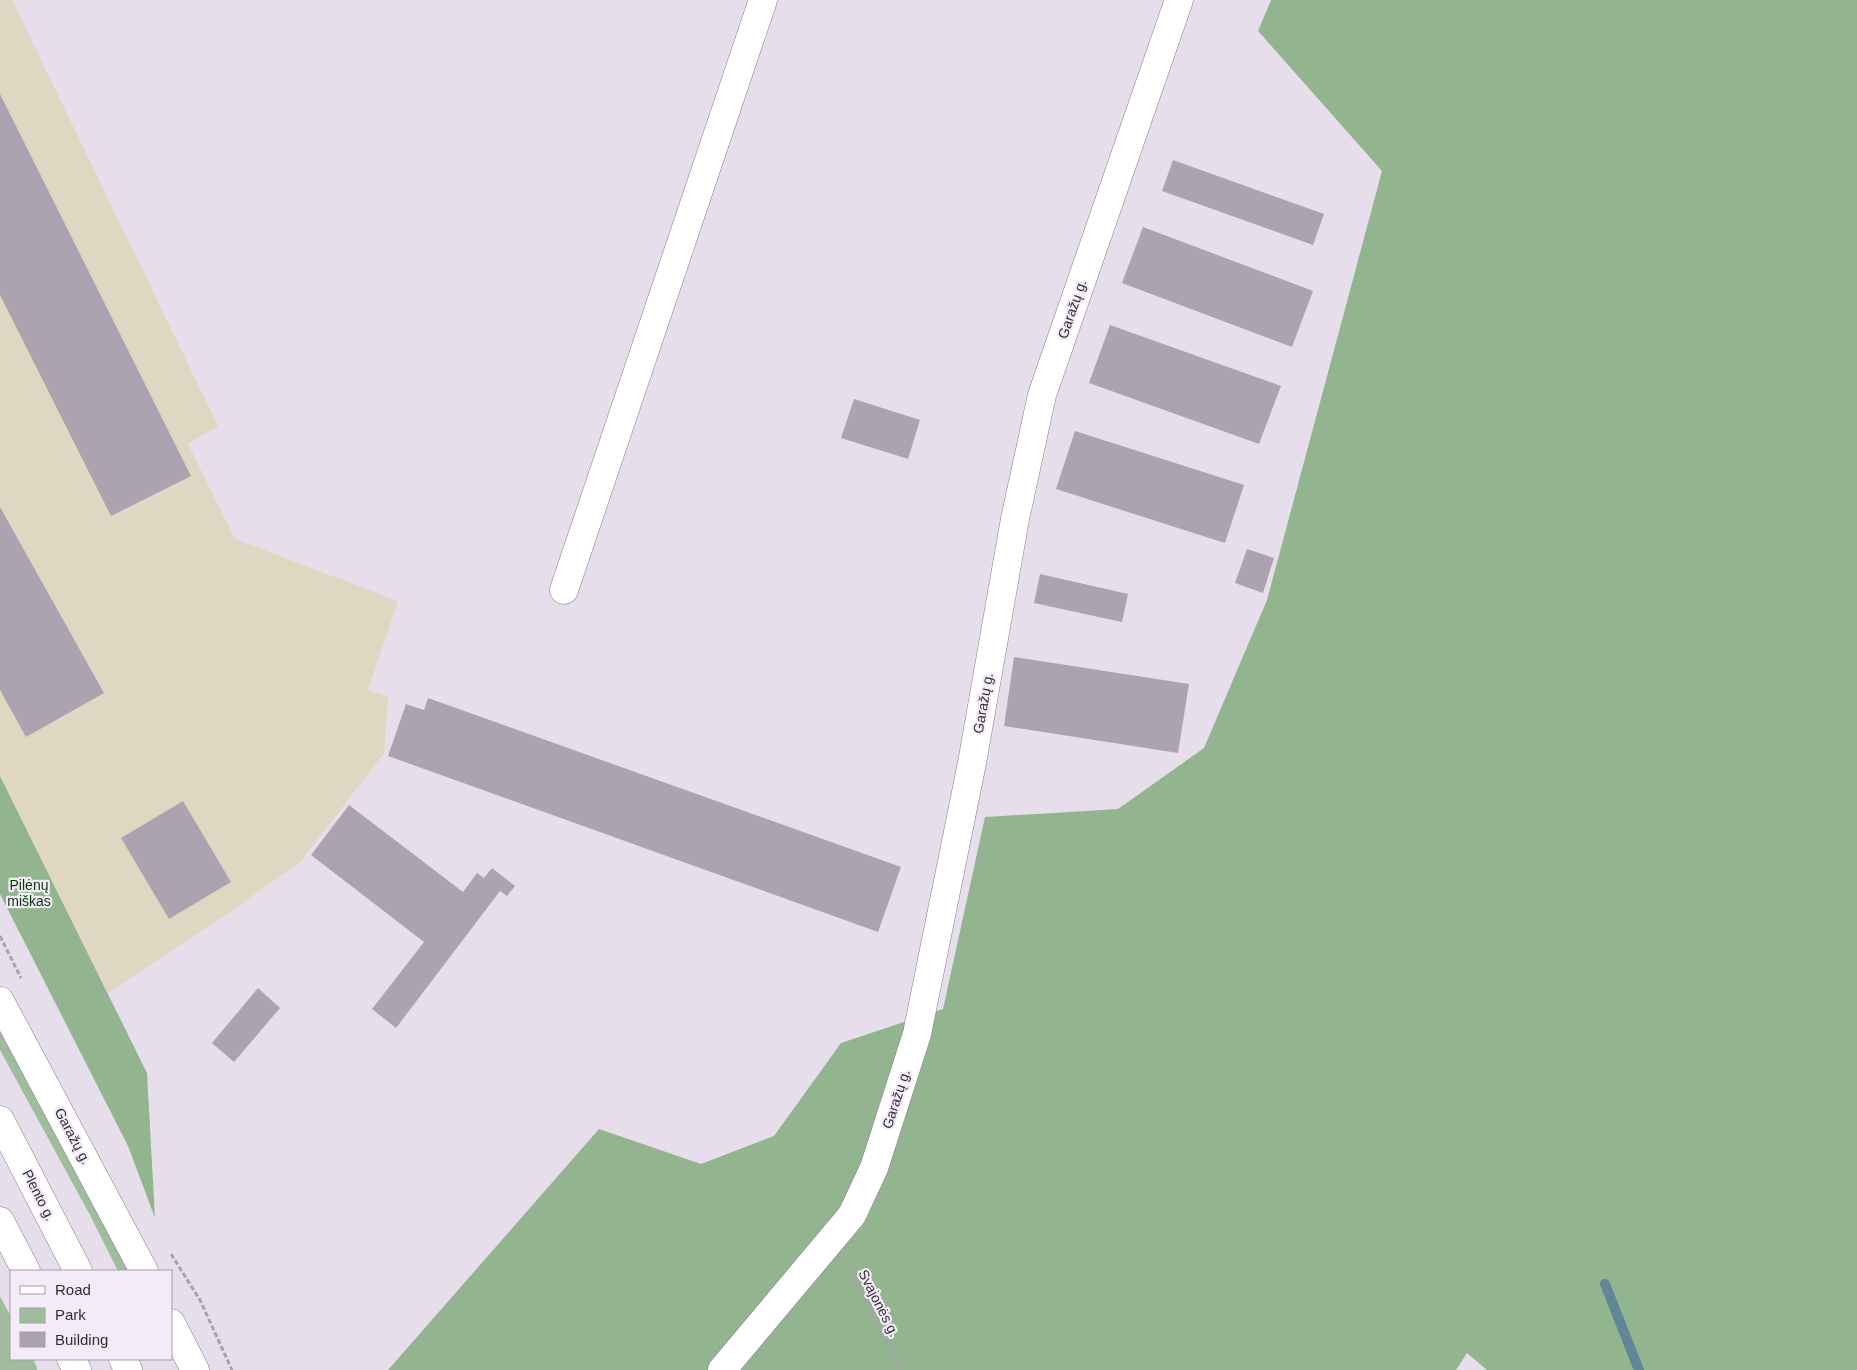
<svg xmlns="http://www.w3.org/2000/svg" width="1857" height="1370" viewBox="0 0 1857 1370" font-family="Arial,sans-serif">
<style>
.commercial{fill:#e0d7c2}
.green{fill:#9fbc9c}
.forest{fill:#92b58f}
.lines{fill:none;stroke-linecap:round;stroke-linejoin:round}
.stream{stroke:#618698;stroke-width:10}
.building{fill:#aba4b0}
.street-casing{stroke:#847d88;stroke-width:29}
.highway-casing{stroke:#847d88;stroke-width:29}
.path{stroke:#a8a2ac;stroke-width:3;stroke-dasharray:5 2.5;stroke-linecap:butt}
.street{stroke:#fff;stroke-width:28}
.highway{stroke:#fff;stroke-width:28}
.labels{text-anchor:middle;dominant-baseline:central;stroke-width:4.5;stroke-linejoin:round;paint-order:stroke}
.street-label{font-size:14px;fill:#312e33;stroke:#f3ebf8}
.park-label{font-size:14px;fill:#043803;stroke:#f3ebf8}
</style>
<rect width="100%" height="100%" fill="#e6deeb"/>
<polygon class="commercial" points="0,0 12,0 218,426 188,444 235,539 398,601 368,690 388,697 384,753 301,861 236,908 108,993 0,776"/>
<g class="green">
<polygon points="0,1023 129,1271 118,1271 90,1215 0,1050"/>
<polygon points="0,1296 11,1317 11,1359 33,1359 37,1368 37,1370 0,1370"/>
</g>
<g class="forest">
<polygon points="1271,0 1857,0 1857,1370 1487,1370 1467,1353 1456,1370 388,1370 599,1129 701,1164 774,1136 841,1043 943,1009 985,817 1118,809 1204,748 1267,600 1382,171 1258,31"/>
<polygon points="0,776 147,1073 155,1218 128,1146 0,894"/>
</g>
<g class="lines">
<polyline class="stream" points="1605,1284 1639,1370"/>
</g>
<g class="building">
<polygon points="0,94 191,476 111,516 0,295"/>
<polygon points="1173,160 1324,214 1313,245 1162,191"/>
<polygon points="1143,227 1313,291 1292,347 1122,283"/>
<polygon points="1110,325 1281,386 1259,444 1089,383"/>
<polygon points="854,399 920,420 908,459 841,438"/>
<polygon points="1075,431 1244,485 1225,543 1056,489"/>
<polygon points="0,507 104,693 26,737 0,690"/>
<polygon points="1247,549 1274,558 1263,593 1235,583"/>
<polygon points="1040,574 1128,594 1122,622 1034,603"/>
<polygon points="1014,657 1189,684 1178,753 1004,726"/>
<polygon points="428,698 901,867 878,932 388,756 406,704 424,710"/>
<polygon points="183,801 231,882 169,919 121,838"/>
<polygon points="349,805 463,892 477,873 484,878 492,868 515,886 507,896 500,891 396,1028 372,1009 424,942 311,855"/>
<polygon points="258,988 280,1008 234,1062 212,1043"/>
</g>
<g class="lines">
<defs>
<g id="street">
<polyline points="564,590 763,0"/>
<polyline points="0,1001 144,1271"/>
<polyline points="171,1323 195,1370"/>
<polyline points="722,1370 852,1215 874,1168 917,1034 972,763 1015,519 1042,395 1179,0"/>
</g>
<g id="highway">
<polyline points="0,1120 78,1271"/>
<polyline points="0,1221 26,1271"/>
<polyline points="71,1359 77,1370"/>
<polyline points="123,1359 128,1370"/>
</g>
</defs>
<use href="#street" class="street-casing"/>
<use href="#highway" class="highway-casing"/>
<g class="path">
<polyline points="0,936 21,978"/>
<polyline points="171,1254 200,1300 232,1370"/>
<polyline points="849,1265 900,1370"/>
</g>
<use href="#street" class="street"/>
<use href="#highway" class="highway"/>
</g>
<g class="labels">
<g class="street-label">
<text transform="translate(1072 309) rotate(-71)">Garažų g.</text>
<text transform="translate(983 703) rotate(-80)">Garažų g.</text>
<text transform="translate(896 1099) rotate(-72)">Garažų g.</text>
<text transform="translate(73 1136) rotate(62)">Garažų g.</text>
<text transform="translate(39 1195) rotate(63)">Plento g.</text>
<text transform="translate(879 1303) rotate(63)">Svajonės g.</text>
</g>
<g class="park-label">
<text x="29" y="885">Pilėnų<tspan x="29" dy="16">miškas</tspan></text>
</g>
</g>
<rect x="10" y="1270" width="162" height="90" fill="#f3ebf8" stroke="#a59fa9"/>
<rect x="20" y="1286" width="25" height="8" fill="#ffffff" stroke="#a59fa9"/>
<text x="55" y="1295" font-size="15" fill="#312e33">Road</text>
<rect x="20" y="1308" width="25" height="15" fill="#9fbc9c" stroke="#a59fa9"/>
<text x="55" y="1320" font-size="15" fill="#312e33">Park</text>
<rect x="20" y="1332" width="25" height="15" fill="#aba4b0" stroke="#a59fa9"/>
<text x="55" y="1345" font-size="15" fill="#312e33">Building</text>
</svg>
